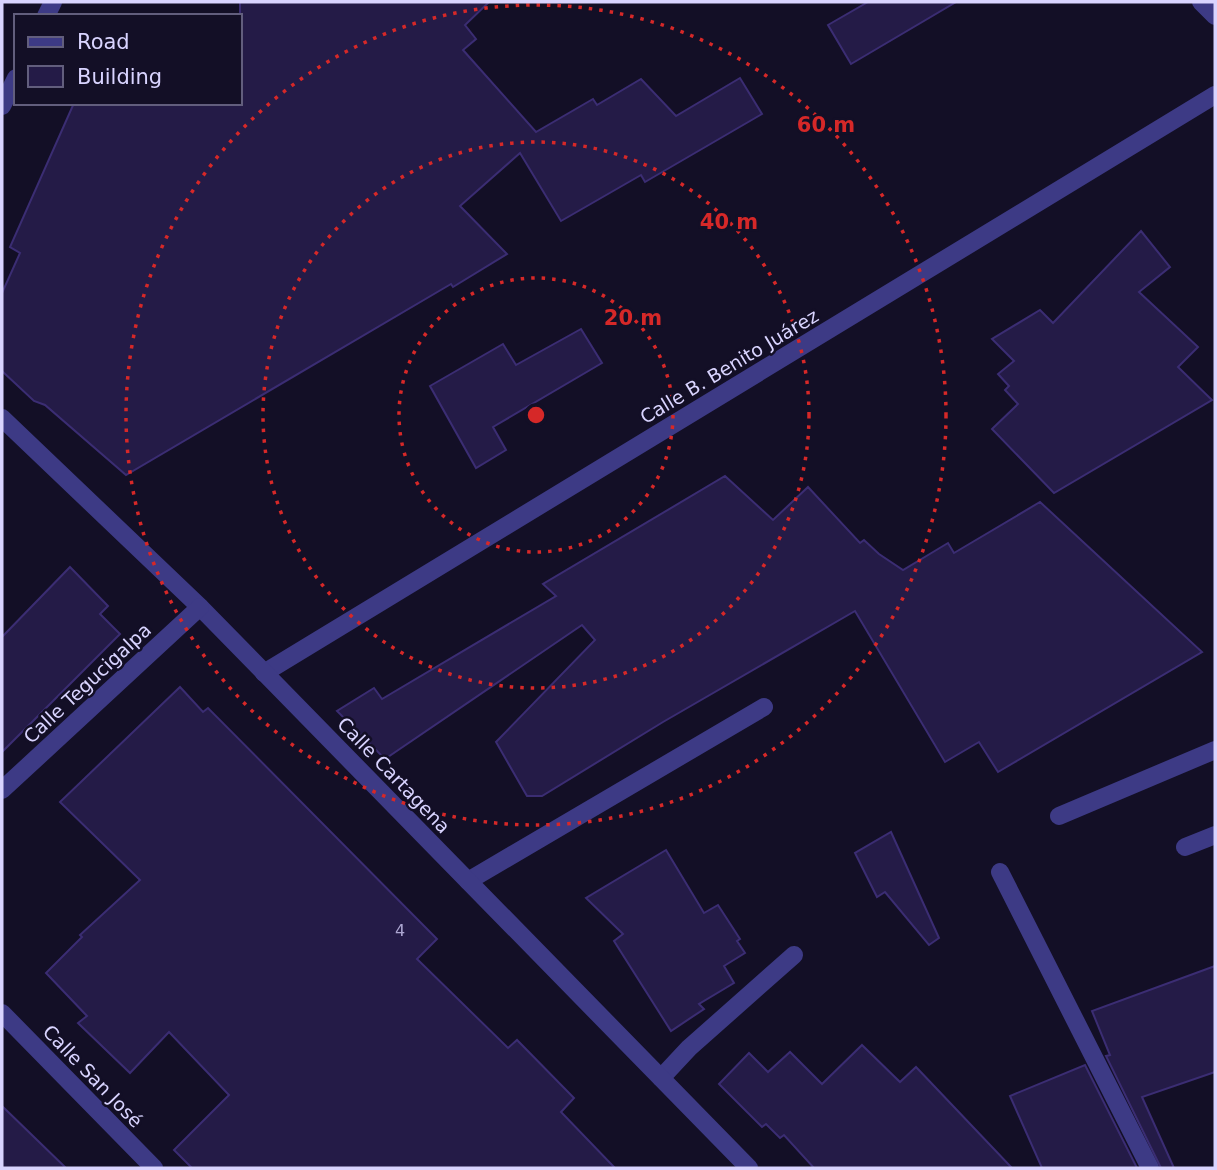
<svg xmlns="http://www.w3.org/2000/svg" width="1217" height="1170" viewBox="0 0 1217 1170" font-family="'DejaVu Sans',sans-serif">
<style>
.building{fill:#241b47;stroke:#3b2d73;stroke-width:2}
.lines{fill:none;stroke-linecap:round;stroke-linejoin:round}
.service{stroke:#3d3a85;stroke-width:18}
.minor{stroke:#3d3a85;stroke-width:18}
.ring{fill:none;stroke:#d62828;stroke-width:3.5;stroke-dasharray:3.5 7}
.labels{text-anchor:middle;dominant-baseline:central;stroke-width:5;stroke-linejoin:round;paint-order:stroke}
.number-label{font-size:16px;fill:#aca6d1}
.street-label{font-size:19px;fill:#d9d4ff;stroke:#130f26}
.centre{fill:#d62828;stroke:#130f26;stroke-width:3.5}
.ring-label{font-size:21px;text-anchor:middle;font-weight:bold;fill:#d62828;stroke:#130f26;stroke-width:5;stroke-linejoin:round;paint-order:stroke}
</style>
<rect width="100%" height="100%" fill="#130f26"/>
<g class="building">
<polygon points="240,2 489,2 465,25 476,39 463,50 536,132 593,99 597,105 641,79 676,116 740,78 762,114 645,182 641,175 561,221 520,153 460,206 507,254 453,287 451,284 126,475 45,405 34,401 2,371 2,293 20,253 10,247 74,103 240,103"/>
<polygon points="868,2 956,2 851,64 828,25"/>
<polygon points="1141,231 1170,267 1139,292 1198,347 1178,367 1212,400 1054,493 992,429 1018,404 1005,390 1009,386 998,374 1014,361 992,339 1040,310 1053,323"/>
<polygon points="581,329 602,363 493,427 506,450 476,468 430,386 503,344 516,365"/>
<polygon points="725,476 773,520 808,487 860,543 864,540 879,554 903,570 948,543 954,553 1040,502 1202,652 998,772 979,742 945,762 855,611 663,722 542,796 527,796 496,742 595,640 582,625 385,759 337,711 374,688 382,699 556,596 543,584"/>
<polygon points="70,567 108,606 100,614 120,634 2,752 2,637"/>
<polygon points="180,687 203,712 208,708 437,939 417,959 508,1048 517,1040 574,1098 561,1112 615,1168 192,1168 174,1150 229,1095 169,1032 130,1073 78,1023 87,1016 46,973 82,937 80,935 140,880 60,802"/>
<polygon points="891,832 939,938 929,945 885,892 877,897 855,853"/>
<polygon points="666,850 704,913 718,905 740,939 737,941 745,953 724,966 734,983 699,1004 704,1009 671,1031 614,941 623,934 586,898"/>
<polygon points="1215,966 1215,1072 1142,1097 1174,1168 1161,1168 1106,1056 1110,1055 1092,1011"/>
<polygon points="862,1045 900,1082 916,1067 1012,1168 814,1168 784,1135 780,1138 766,1124 762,1127 719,1084 749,1053 768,1072 790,1052 822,1084"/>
<polygon points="1085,1065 1137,1168 1042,1168 1010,1096"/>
<polygon points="2,1106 66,1168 2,1168"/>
</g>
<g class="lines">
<g class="service">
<polyline points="46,16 53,2"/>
<polyline points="2,106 16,78"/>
<polyline points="264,673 1215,95"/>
<polyline points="1059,816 1215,750"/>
<polyline points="1185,847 1215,835"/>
<polyline points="1000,872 1150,1168"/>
<polyline points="468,881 764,707"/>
<polyline points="661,1078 689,1048 794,955"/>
</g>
<g class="minor">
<polyline points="1201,2 1215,16"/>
<polyline points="2,418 200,607 749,1168"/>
<polyline points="2,790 200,607"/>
<polyline points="2,1013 154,1168"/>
</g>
</g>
<g class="ring">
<circle cx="536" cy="415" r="137"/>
<circle cx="536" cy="415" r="273"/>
<circle cx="536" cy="415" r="410"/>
</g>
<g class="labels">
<g class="number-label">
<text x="400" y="930">4</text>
</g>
<g class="street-label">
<text transform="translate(729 366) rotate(-31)">Calle B. Benito Juárez</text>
<text transform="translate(87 683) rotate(-43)">Calle Tegucigalpa</text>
<text transform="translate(394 775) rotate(46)">Calle Cartagena</text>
<text transform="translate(93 1076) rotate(46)">Calle San José</text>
</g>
</g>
<circle cx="536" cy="415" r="10" class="centre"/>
<g class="ring-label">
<text x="826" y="132">60 m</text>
<text x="729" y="229">40 m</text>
<text x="633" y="325">20 m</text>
</g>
<rect width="1217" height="1170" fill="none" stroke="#d9d4ff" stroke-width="7"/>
<rect x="14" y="14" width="228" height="91" fill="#130f26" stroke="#625e7d" stroke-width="2"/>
<rect x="28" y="37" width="35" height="10" fill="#3d3a85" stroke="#625e7d" stroke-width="2"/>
<text x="77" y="49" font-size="21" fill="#d9d4ff">Road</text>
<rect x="28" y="66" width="35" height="21" fill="#241b47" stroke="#625e7d" stroke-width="2"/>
<text x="77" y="84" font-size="21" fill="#d9d4ff">Building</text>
</svg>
